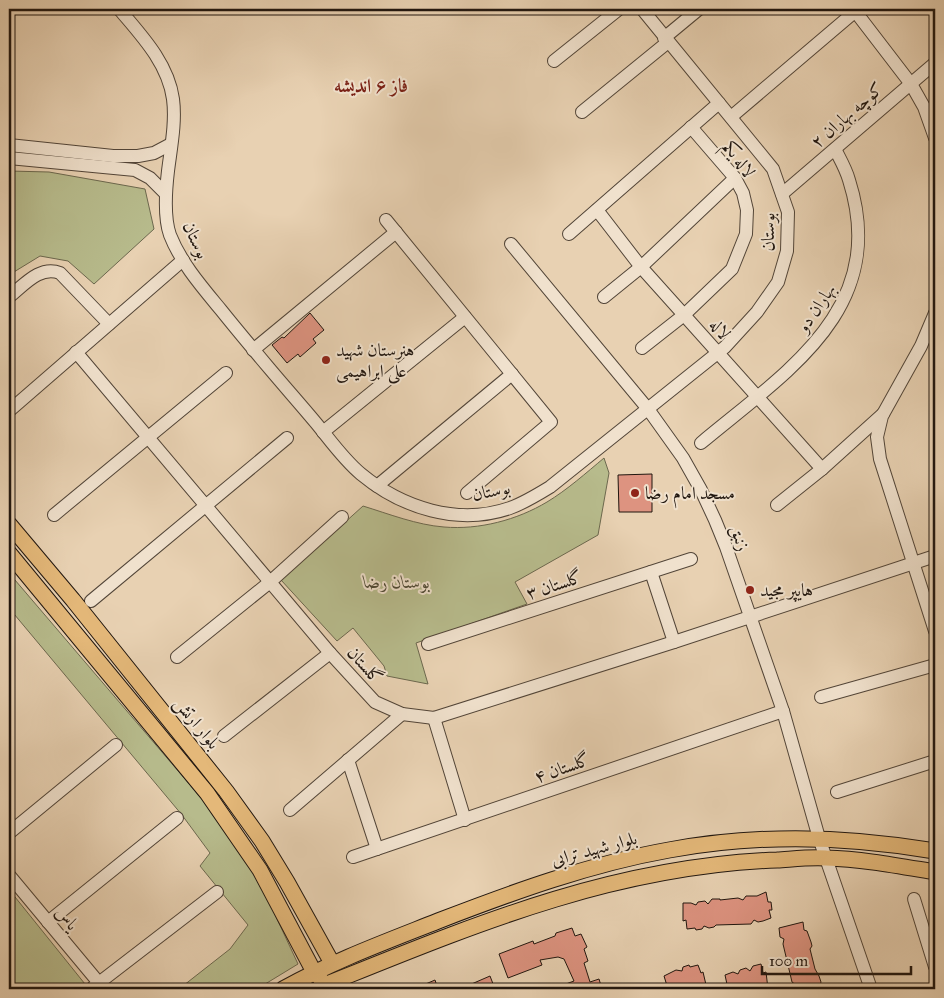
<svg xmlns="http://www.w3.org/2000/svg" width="944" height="998" viewBox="0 0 944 998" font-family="'IM FELL Great Primer',Amiri,serif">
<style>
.green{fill:#b7bb8c;stroke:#6c684e}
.building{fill:#dd9380;stroke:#20160f}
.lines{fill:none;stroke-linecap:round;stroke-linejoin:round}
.minor-casing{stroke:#524538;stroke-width:14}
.major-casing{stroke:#20160f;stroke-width:17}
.minor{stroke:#f0e1cd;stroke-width:12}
.major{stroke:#e4b879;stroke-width:15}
.poi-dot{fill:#8f2418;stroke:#f0e1cd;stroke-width:2}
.labels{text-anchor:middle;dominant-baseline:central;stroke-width:4;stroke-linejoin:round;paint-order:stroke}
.street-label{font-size:18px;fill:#20160f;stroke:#f0e1cd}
.poi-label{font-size:18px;fill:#20160f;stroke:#f0e1cd;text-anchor:start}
.park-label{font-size:18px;font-style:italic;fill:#4d4834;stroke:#f0e1cd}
.neighbourhood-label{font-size:19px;font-weight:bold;fill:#7a1f14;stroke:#f0e1cd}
</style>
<rect width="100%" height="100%" fill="#e8d1b2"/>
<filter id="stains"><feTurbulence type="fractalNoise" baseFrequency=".004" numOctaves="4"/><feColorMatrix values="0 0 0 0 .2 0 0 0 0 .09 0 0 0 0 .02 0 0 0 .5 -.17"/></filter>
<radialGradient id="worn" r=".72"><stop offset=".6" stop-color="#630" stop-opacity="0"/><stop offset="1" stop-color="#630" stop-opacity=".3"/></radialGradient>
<g class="green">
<polygon points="9,171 49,172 145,189 154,229 94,284 68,261 40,256 9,275"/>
<path d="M604,458l5,15 -11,62 -83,47 12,22 -111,39 12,41 -41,-8 -3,-10 -31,-38 -16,13 -56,-61 82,-74c26,8 54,19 81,21 35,3 73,-7 103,-25 20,-12 39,-29 57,-44z"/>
<polygon points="9,573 214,813 245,858 271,906 298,964 257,989 179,989 230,949 248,925 200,866 210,853 182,815 9,608"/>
<polygon points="11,892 89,989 9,989 9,893"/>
</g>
<g class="building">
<polygon points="310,313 324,330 313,339 316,343 300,357 298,354 287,363 272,345 282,337 284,338"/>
<polygon points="652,474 652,512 619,512 618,475"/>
<polygon points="766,892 768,902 771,902 772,910 769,910 771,918 763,921 758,922 754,920 751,924 716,925 714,927 709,928 704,926 702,929 696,930 695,928 687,929 686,920 683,921 683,903 691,903 696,905 698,902 705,901 708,904 712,899 720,899 720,900 738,898 743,900 746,896 757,896"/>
<polygon points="803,922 804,930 807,931 811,942 812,946 810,949 815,969 819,976 821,982 819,989 794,989 796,985 792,982 783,944 784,939 780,937 779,928"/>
<polygon points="572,928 575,936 581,934 587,947 584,949 588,961 584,963 590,982 599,979 602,989 555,989 555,988 574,981 564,959 558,957 540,960 542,965 508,978 499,954 533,941 534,944 555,936 556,933"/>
<polygon points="761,964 763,973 766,972 768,989 728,989 725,975 733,972 738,974 740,970 746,968 750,971 753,966"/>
<polygon points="689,965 690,967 698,965 701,973 703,972 707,989 668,989 664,976 676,970 682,971 683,967"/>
<polygon points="490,976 495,989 460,989"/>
<polygon points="435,980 438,989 414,989"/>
</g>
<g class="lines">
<defs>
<g id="minor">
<path d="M119,9c22,26 49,54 54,90 3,23 -2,48 -5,72 -2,17 -4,47 2,64 11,28 32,52 51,75 16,20 32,39 48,58 16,19 32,37 47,55 14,17 28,37 45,51 41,34 97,52 149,34 14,-5 27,-13 40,-21l175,-140 32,-35 21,-30 9,-31 1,-39 -15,-43 -131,-160"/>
<polyline points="9,11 12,9"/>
<polyline points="855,11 911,84 924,107 935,138"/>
<polyline points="664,38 699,9"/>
<polyline points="554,61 619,9"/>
<polyline points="582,112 668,42"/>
<polyline points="731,117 858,9"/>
<polyline points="9,145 113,156 138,156 154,153 171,144"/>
<polyline points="9,158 135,170 150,178 165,193"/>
<polyline points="782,194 935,63"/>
<polyline points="597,210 641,267 822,469"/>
<polyline points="386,220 551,422 467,493"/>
<polyline points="569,234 719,103"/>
<polyline points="511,244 648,409 683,458 701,490 715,520 726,547 783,711 819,838 871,989"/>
<path d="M9,297c15,-12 31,-32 51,-24l49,51"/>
<polyline points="604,297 641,267 735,178"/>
<polyline points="935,313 921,346 882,416 877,437 880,459 935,631"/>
<polyline points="642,348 684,315 732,269 746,234 747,210 743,193 735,178 691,127"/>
<polyline points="253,350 396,232"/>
<polyline points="76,352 330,653 375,702 402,714 434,718 674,642 935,556"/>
<polyline points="9,411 183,260"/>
<polyline points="323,432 465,317"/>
<path d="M701,443c86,-72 189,-134 148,-263 -3,-11 -9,-21 -14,-31"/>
<polyline points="377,486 512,374"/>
<polyline points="777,505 822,469 883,414"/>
<polyline points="54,515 226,373"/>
<polyline points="651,572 674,642"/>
<polyline points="91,601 287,438"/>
<polyline points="428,644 691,559"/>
<polyline points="177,657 270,582 342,517"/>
<polyline points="821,697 935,665"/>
<polyline points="434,718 465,820"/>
<polyline points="224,736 330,653"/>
<polyline points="348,760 377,849"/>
<polyline points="837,792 935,761"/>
<polyline points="290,810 402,714"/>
<polyline points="9,833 116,745"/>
<polyline points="353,857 783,711"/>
<polyline points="9,875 99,983"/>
<polyline points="914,899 935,967"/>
<polyline points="48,922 177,818"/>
<polyline points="91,989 217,892"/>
</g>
<g id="major">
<polyline points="9,524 73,600 226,791 262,841 287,882 332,963"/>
<polyline points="9,553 207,793 260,870 314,972 320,978"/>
<path d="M283,989c50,-28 102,-47 155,-68 75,-29 152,-57 231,-71 87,-16 179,-14 266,1"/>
<path d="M318,989l9,-5c149,-60 287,-118 450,-124 16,-1 33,-3 49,-2 37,1 73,8 109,14"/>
</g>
</defs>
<use href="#minor" class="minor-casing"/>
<use href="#major" class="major-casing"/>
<use href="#minor" class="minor"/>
<use href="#major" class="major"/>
</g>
<g class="poi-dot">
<circle cx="326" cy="360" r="5"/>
<circle cx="635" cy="493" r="5"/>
<circle cx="750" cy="590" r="5"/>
</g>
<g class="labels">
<g class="street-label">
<text transform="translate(847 115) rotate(-41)">کوچه بهاران ۲</text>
<text transform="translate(739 159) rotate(54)">لاله یکم</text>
<text transform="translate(768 232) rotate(-89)">بوستان</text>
<text transform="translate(196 240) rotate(65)">بوستان</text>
<text transform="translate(816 308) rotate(-56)">بهاران دو</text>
<text transform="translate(720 329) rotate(48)">لاله</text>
<text transform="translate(491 491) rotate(-11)">بوستان</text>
<text transform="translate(740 538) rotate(70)">زنبق</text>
<text transform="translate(554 585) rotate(-18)">گلستان ۳</text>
<text transform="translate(365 665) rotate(48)">گلستان</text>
<text transform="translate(197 723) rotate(51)">بلوار ارتش</text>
<text transform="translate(562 768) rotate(-19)">گلستان ۴</text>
<text transform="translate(594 849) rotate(-15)">بلوار شهید ترابی</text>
<text transform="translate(67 918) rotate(50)">یاس</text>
</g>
<g class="poi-label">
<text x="336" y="350">هنرستان شهید<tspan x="336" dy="21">علی ابراهیمی</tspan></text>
<text x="645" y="493">مسجد امام رضا</text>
<text x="760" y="590">هایپر مجید</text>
</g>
<g class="park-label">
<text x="397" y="582">بوستان رضا</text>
</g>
<g class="neighbourhood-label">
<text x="371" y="85">فاز ۶ اندیشه</text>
</g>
</g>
<rect width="944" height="998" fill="none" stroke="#e8d1b2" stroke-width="30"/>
<rect x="10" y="10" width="924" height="978" fill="none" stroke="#20160f" stroke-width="2.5"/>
<rect x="15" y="15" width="914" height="968" fill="none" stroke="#20160f"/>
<path d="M762 966v8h149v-8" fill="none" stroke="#20160f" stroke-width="2.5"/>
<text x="769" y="966" font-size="15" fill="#20160f" stroke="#f0e1cd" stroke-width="4" paint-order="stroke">100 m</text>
<rect width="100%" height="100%" filter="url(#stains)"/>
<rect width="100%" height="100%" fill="url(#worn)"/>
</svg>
